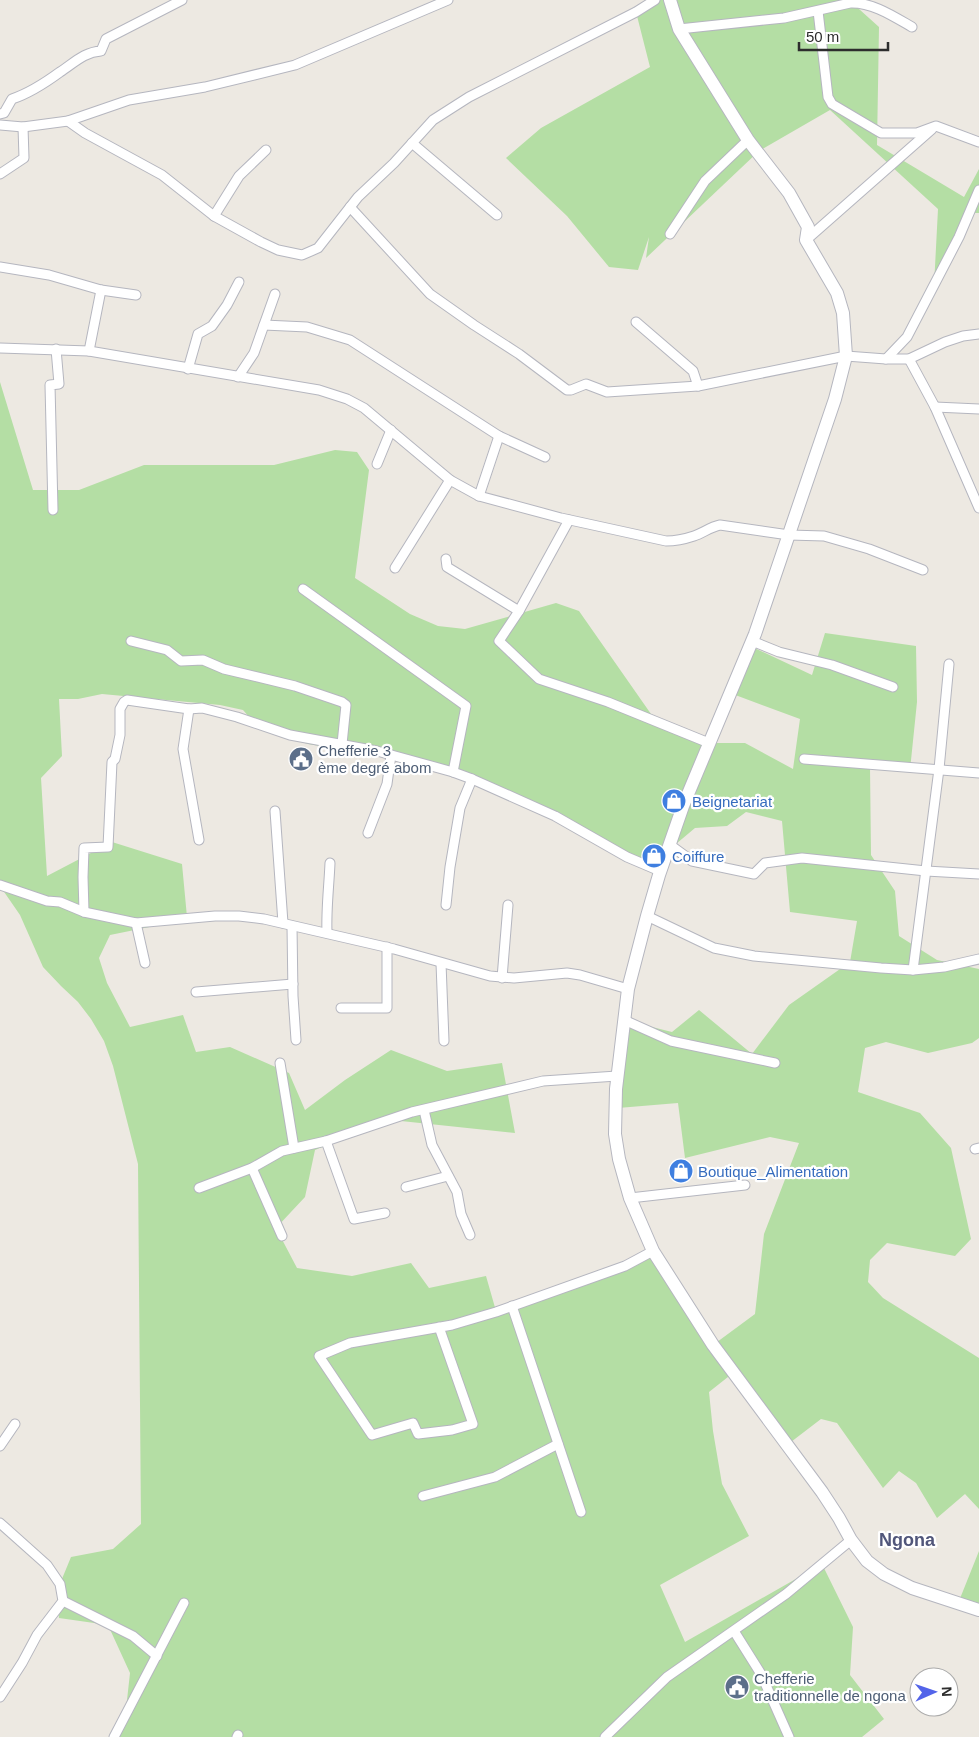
<svg xmlns="http://www.w3.org/2000/svg" width="979" height="1737" viewBox="0 0 979 1737" font-family="Helvetica,sans-serif">
<style>
.green{fill:#b4dea4;fill-rule:evenodd}
.lines{fill:none;stroke-linecap:round;stroke-linejoin:round}
.street-casing{stroke:#b5b6bf;stroke-width:11}
.secondary-casing{stroke:#b5b6bf;stroke-width:14}
.street{stroke:#fff;stroke-width:9}
.secondary{stroke:#fff;stroke-width:12}
.labels{text-anchor:middle;dominant-baseline:central;stroke-width:4.5;stroke-linejoin:round;paint-order:stroke}
.service-label{font-size:15px;fill:#4e5e75;stroke:#fff;text-anchor:start}
.shop-label{font-size:15px;fill:#366cbe;stroke:#fff;text-anchor:start}
.quarter-label{font-size:18px;font-weight:bold;fill:#51567a;stroke:#fff}
</style>
<rect width="100%" height="100%" fill="#ede9e2"/>
<g class="green">
<polygon points="653,0 849,0 879,27 877,145 964,197 979,169 979,213 970,213 934,286 938,209 830,110 759,151 646,258 649,237 638,270 609,267 567,216 506,158 541,128 650,67 636,12"/>
<path d="M0,382l33,108h46l65,-25h130l61,-15 22,2 12,18 -14,108 55,36 28,12 27,3 91,-26 23,8 72,103 58,29h36l48,26 7,-50 -70,-26 20,-47 62,29 13,-42 91,13 1,56 -7,68 -40,-3 1,88 24,36 4,45 38,24 42,9v69l-7,5 -44,10 -42,-11 -21,6 -7,44 62,21 31,35 20,91 -16,17 -68,-13 -17,17 -2,22 15,16 96,60v151l-14,-15 -28,24 -21,-35 -17,-12 -16,17 -46,-65 -16,-4 -34,26 -54,-72 -24,19 4,39 9,53 27,52 -89,49 25,57 137,-78 31,63 -3,48 34,44 -22,18h-743l5,-10 6,-54 -22,-48 -49,-7 -2,-27 14,-34 42,-8 28,-25 -3,-360 -25,-98 -9,-25 -13,-22 -13,-17 -17,-16 -18,-19 -23,-52 -20,-29zM102,694l118,11 23,5 14,16 16,7 35,11 90,15 74,17 40,20 39,13 108,66 11,-26 25,-21 32,-2 19,-14 36,9 8,91 67,9 -7,41 -61,43 -37,49 -53,-44 -27,22 -48,-12 -6,88 60,-5 7,55 85,-21 29,6 -35,91 -9,80 -42,31 -60,-94 -157,60 -10,-35 -57,12 -18,-25 -59,13 -55,-8 -21,-40 29,-31 10,-47 46,-19 40,-10 114,12 -13,-70 -55,8 -56,-21 -46,30 -40,30 -16,-37 -59,-26 -34,5 -13,-37 -53,12 -23,-44 -8,-25 11,-23 59,-12 18,-6 -5,-53 -70,-22 -65,34 -6,-98 21,-22 -3,-57h19z"/>
<polygon points="979,1551 979,1607 959,1601"/>
</g>
<g class="lines">
<defs>
<g id="street">
<polyline points="818,11 828,97 832,104 881,133 917,133 936,126 979,142"/>
<path d="M679,29l105,-11 66,-15c22,-1 43,13 62,24"/>
<path d="M0,114l4,-1 8,-14c18,-6 33,-16 48,-27 14,-9 24,-20 41,-21l5,-12 76,-39"/>
<polyline points="68,121 85,133 162,175 214,216 261,242 278,250 302,255 318,248 358,197 394,163 433,120 469,97 636,12 655,0"/>
<polyline points="0,125 23,127 68,121 129,100 205,87 295,65 448,0"/>
<polyline points="412,143 497,215"/>
<polyline points="0,174 24,158 23,127"/>
<polyline points="350,207 430,294 474,325 519,354 567,390 571,390 586,384 607,392 698,386 846,356 886,359 907,337 959,237 979,190"/>
<polyline points="214,216 239,176 266,150"/>
<polyline points="670,234 705,181 748,140"/>
<polyline points="806,240 932,129"/>
<polyline points="0,267 49,275 101,290 136,295"/>
<polyline points="636,322 693,371 698,386"/>
<polyline points="264,325 307,327 350,340 499,436 545,457"/>
<path d="M0,348l89,3 230,39 28,9 17,9 86,72 29,16 82,22 105,23c9,0 19,-2 28,-5 9,-3 16,-9 26,-11l69,10 35,1 45,13 54,21"/>
<polyline points="89,351 101,290"/>
<polyline points="886,359 909,359 945,342 963,336 979,334"/>
<polyline points="909,359 935,407 979,508"/>
<polyline points="188,369 198,334 212,326 227,305 239,282"/>
<polyline points="238,377 254,353 275,294"/>
<polyline points="935,407 979,409"/>
<polyline points="377,464 391,430"/>
<polyline points="479,496 499,436"/>
<polyline points="53,510 50,385 59,384 56,349"/>
<polyline points="446,559 447,567 519,611 499,641 539,679 608,702 709,743"/>
<polyline points="395,568 450,480"/>
<polyline points="303,589 466,706 453,772"/>
<polyline points="519,611 569,520"/>
<polyline points="131,641 167,650 181,661 203,660 224,669 295,686 342,702 346,705 342,744"/>
<polyline points="752,641 779,652 832,665 893,687"/>
<polyline points="189,709 183,749 199,840"/>
<polyline points="804,759 979,773"/>
<polyline points="275,811 283,923"/>
<polyline points="368,833 387,784 391,755"/>
<polyline points="670,845 692,861 754,874 765,863 802,858 926,871 979,874"/>
<polyline points="0,885 47,901 60,902 84,912 136,923 215,916 239,916 264,919 394,949 490,976 514,978 567,973 580,975 628,989"/>
<polyline points="446,905 450,867 460,808 472,779"/>
<polyline points="84,912 83,877 84,848 108,847 112,762 115,759 120,735 120,709 124,702 127,700 189,709 202,708 237,717 290,735 377,751 453,772 472,779 555,816 627,857 660,871"/>
<polyline points="647,916 714,948 754,956 881,968 913,970 944,967 979,959"/>
<polyline points="136,923 145,963"/>
<polyline points="292,926 293,996 296,1040"/>
<path d="M327,933c-1,-24 2,-46 3,-70"/>
<polyline points="441,963 444,1041"/>
<polyline points="913,970 939,769 949,664"/>
<polyline points="502,978 508,905"/>
<polyline points="196,992 293,984"/>
<polyline points="341,1008 387,1008 387,947"/>
<polyline points="624,1020 671,1041 775,1063"/>
<polyline points="280,1063 294,1148"/>
<polyline points="424,1110 432,1145 457,1192 461,1214 470,1235"/>
<polyline points="326,1141 354,1219 385,1213"/>
<polyline points="975,1149 979,1148"/>
<polyline points="252,1168 282,1236"/>
<polyline points="406,1187 448,1176"/>
<polyline points="199,1188 252,1168 282,1151 326,1141 412,1112 543,1081 617,1076"/>
<polyline points="630,1198 745,1185"/>
<polyline points="512,1306 581,1512"/>
<polyline points="439,1327 473,1424 452,1430 418,1434 413,1423 372,1435 319,1356 350,1343 452,1325 496,1312 625,1266 653,1251"/>
<polyline points="0,1446 15,1424"/>
<polyline points="423,1496 495,1477 558,1444"/>
<polyline points="0,1523 47,1565 60,1584 63,1601 37,1635 22,1663 0,1697"/>
<polyline points="63,1601 133,1636 157,1656"/>
<polyline points="734,1631 761,1674 789,1737"/>
<polyline points="114,1737 184,1603"/>
<polyline points="237,1737 238,1735"/>
<polyline points="605,1737 667,1677 786,1594 851,1540"/>
</g>
<polyline id="secondary" points="670,0 679,29 748,140 789,193 808,227 806,240 837,293 843,313 846,356 835,399 755,634 683,806 659,875 647,916 628,989 616,1089 615,1134 619,1159 630,1198 653,1251 713,1345 822,1492 839,1518 851,1540 867,1561 884,1574 912,1588 979,1610"/>
</defs>
<use href="#street" class="street-casing"/>
<use href="#secondary" class="secondary-casing"/>
<use href="#street" class="street"/>
<use href="#secondary" class="secondary"/>
</g>
<defs>
<symbol id="civic-disc" viewBox="-11 -11 22 22"><circle r="9.5" fill="#5c6f8a" stroke="#fff"/><path d="M-.6-6.5H3V-4.5H.6V-3L4-1V1h2V6H-6V1h2V-1L-.6-3ZM-1.2 2.5V6h2.4V2.5Z" fill="#fff"/></symbol>
<symbol id="shop-disc" viewBox="-11 -11 22 22"><circle r="9.5" fill="#3f7fe0" stroke="#fff"/><path d="M-5-2.5h2.3a2.7 3.5 0 0 1 5.4 0H5L5.5 6h-11ZM-1.5-2.5h3a1.5 2.3 0 0 0-3 0Z" fill="#fff"/></symbol>
</defs>
<g fill-rule="evenodd">
<use href="#civic-disc" x="287" y="745" width="28" height="28"/>
<use href="#shop-disc" x="660" y="787" width="28" height="28"/>
<use href="#shop-disc" x="640" y="842" width="28" height="28"/>
<use href="#shop-disc" x="667" y="1157" width="28" height="28"/>
<use href="#civic-disc" x="723" y="1673" width="28" height="28"/>
</g>
<g class="labels">
<g class="service-label">
<text x="318" y="750">Chefferie 3<tspan x="318" dy="17">ème degré abom</tspan></text>
<text x="754" y="1678">Chefferie<tspan x="754" dy="17">traditionnelle de ngona</tspan></text>
</g>
<g class="shop-label">
<text x="692" y="801">Beignetariat</text>
<text x="672" y="856">Coiffure</text>
<text x="698" y="1171">Boutique_Alimentation</text>
</g>
<g class="quarter-label">
<text x="907" y="1540">Ngona</text>
</g>
</g>
<g transform="translate(934 1692) rotate(88)"><circle r="24" fill="#ffffff" stroke="#ababab"/>
<path d="M0-4L9 19L0 12L-9 19Z" fill="#5364e9"/>
<text y="-8" font-size="14" font-weight="bold" text-anchor="middle" fill="#2d2d2d">N</text>
</g>
<path d="M799 42v8h89v-8" fill="none" stroke="#2d2d2d" stroke-width="2.5"/>
<text x="806" y="42" font-size="15" fill="#2d2d2d" stroke="#ffffff" stroke-width="4" paint-order="stroke">50 m</text>
</svg>
